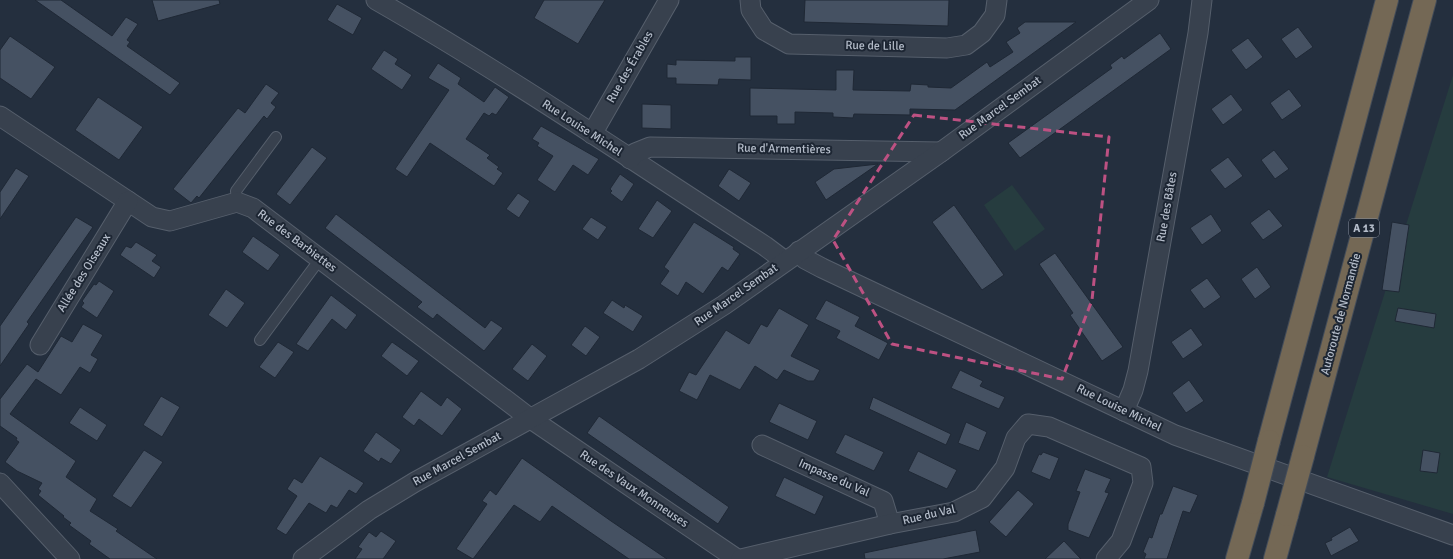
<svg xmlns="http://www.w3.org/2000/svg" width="1453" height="559" viewBox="0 0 1453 559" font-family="Signika,sans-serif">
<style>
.green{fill:#263c3f}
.building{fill:#455162;stroke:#1f2835}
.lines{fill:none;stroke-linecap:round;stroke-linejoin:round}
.service-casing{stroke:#565f6c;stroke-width:12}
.minor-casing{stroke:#565f6c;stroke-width:21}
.motorway-casing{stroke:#434c59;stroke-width:24}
.service{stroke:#38414e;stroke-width:10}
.minor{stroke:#38414e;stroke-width:19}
.motorway{stroke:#746855;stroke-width:22}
.motorway-bridge-casing{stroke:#434c59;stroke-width:24;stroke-linecap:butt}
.motorway-bridge{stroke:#746855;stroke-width:22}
.marked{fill:none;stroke:#bd5182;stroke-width:3;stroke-dasharray:8 5;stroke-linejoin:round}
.labels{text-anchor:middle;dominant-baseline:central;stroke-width:4;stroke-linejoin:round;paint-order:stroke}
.shield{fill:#1d2633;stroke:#878f9c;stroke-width:1}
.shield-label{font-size:11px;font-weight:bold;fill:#b4bcc9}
.street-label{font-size:12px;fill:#b4bcc9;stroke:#1d2633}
</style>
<rect width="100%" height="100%" fill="#242f3e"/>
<g class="green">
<polygon points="1453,75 1453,514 1327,477"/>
<polygon points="1012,185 1045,229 1015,251 984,205"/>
</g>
<g class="building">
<polygon points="35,0 61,0 112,36 126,17 138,24 127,40 130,42 127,46 180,83 170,95"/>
<polygon points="152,0 219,0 220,4 158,21"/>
<polygon points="544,0 605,0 578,44 534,18"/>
<polygon points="805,0 949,0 948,26 804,22"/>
<polygon points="337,4 362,18 353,35 327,20"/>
<polygon points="1025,22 1076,22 955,110 910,109 910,115 854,114 853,118 833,117 833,113 795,112 795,124 777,124 777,116 750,116 750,88 836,90 836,70 854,70 853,90 910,91 911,84 928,85 928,87 951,88 987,62 990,67 1013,52 1006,42 1020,33 1017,28"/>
<polygon points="1298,27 1313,47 1296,59 1281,39"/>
<polygon points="1160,33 1171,49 1020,158 1008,143 1112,68 1110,65 1122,56 1124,59"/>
<polygon points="10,36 55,67 31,99 0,78 0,50"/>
<polygon points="1248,38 1263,57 1246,70 1231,50"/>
<polygon points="384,50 398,59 395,64 412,75 402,90 371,69"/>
<polygon points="735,57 751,57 751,80 719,79 718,85 676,84 676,78 667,78 667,64 676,65 676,60 735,61"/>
<polygon points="438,63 461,78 458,84 484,102 495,87 509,97 496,115 492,113 489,116 484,113 466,139 490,155 487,158 499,167 497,169 503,173 494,186 430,143 407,177 395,169 449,90 428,78"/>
<polygon points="266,84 279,93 271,103 276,107 267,119 264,116 199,198 197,196 191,203 173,189 238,108 245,113"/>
<polygon points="1289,89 1302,106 1282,120 1270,103"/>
<polygon points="1231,94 1243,110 1223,125 1211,109"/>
<polygon points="98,97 143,127 119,160 75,130"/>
<polygon points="642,104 671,105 671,129 642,128"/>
<polygon points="541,126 599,159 588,175 573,165 555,192 537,180 553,156 537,146 539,143 532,139"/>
<polygon points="312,147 327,158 290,205 276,194"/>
<polygon points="1274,150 1289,169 1275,179 1261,160"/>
<polygon points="1228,157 1243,176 1225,189 1210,170"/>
<polygon points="878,164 826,200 815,182 834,169"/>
<polygon points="16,168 29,176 0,219 0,192"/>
<polygon points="729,169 751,183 739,201 718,186"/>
<polygon points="620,174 634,184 622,202 610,193 612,191 610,189"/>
<polygon points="518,193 530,201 519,218 506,209"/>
<polygon points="657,200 672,211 653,238 638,229"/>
<polygon points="954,205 1004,275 982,290 932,222"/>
<polygon points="1269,209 1283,226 1263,240 1250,223"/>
<polygon points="336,214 485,328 491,320 503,328 484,351 437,314 433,319 417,307 422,302 325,228"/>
<polygon points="1211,214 1222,231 1202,245 1190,228"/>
<polygon points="76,217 93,227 27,322 29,324 0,366 0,326"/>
<polygon points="591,217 607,227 598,240 582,229"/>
<polygon points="694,222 734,247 733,249 740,254 728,271 722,267 703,294 686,282 678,296 660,284 669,271 664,267"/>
<polygon points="1392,222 1409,225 1399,292 1382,290"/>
<polygon points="253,236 280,255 268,271 242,252"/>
<polygon points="136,242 157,255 152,261 161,267 154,278 120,255 126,246 131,248"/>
<polygon points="1055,253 1123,347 1102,361 1070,315 1073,313 1039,264"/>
<polygon points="1257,267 1271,287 1255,299 1241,279"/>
<polygon points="1207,278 1221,297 1204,309 1190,290"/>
<polygon points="99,281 114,291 97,318 81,307 84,303 82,301 94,284 96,285"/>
<polygon points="226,289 245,303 227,328 208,315"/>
<polygon points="331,295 357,315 346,330 332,319 308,351 296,344"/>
<polygon points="612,300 624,308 625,305 643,316 633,332 603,313"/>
<polygon points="826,300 860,317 855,326 888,343 879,360 836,338 840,331 815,319"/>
<polygon points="779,308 809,325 791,356 820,370 814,381 808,381 784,370 777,380 755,366 740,390 710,375 697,400 679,391 689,372 696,375 726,330 749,344 761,324 767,327"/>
<polygon points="1398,308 1436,314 1434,328 1395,321"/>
<polygon points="83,324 103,335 91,355 98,359 90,373 80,367 61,395 36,379 10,414 76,461 66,477 97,499 90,511 118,529 116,531 157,559 110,559 89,544 91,541 69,525 71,523 63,517 64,516 38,495 41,491 38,489 42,483 17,471 5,462 19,442 16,440 17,438 0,426 0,399 27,364 38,372 61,336 72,342"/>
<polygon points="585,326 600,337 586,356 571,345"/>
<polygon points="1191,328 1203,345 1183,359 1171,342"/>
<polygon points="278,342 294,352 275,378 259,367"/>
<polygon points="392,342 419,361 407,376 381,356"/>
<polygon points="532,344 547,356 528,381 512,369"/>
<polygon points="960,370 983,381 980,386 1005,397 999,409 951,388"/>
<polygon points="1189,380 1204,401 1186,413 1172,393"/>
<polygon points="421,391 441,406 447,397 462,409 442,436 419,419 414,426 402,417"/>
<polygon points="161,396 180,407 162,437 143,425"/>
<polygon points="873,397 951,434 946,445 869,409"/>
<polygon points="779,403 817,421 808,440 769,422"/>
<polygon points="80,407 107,425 97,441 69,423"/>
<polygon points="599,416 729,507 718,524 587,433"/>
<polygon points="966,422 987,432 979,451 958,443"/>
<polygon points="376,432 401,450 391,464 381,458 379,462 363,451"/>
<polygon points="845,434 884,452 874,471 835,453"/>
<polygon points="144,450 163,462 131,508 112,496"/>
<polygon points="1423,450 1440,453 1437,473 1420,471"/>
<polygon points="918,451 957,470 947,489 908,471"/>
<polygon points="1043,452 1059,458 1050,480 1031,472 1039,454 1041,455"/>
<polygon points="320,456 364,483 356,494 349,490 337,508 331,505 326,513 309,503 286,535 276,529 297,496 287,489 294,478 302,483"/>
<polygon points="522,458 611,521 667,559 629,559 552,506 540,522 514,505 473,559 456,549 487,504 482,501 490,490 496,495"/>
<polygon points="1085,469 1111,479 1105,492 1109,493 1089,538 1068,530 1068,524 1080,492 1076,491"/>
<polygon points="784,477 824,496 815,515 775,496"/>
<polygon points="1173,486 1198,495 1190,513 1183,511 1167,559 1144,559 1146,554 1143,552 1149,537 1152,538 1160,514 1162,514"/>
<polygon points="1018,490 1034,504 1006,537 989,522"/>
<polygon points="1350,527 1359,541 1331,556 1325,543 1332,540 1331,538"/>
<polygon points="976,530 980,552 943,559 865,559 864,553"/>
<polygon points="381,531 396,541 383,559 355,559 362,549 358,547 369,532 376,537"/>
<polygon points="1064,541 1081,559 1045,559"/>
</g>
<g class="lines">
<defs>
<g id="service">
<polyline points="237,202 236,191 276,137"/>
<polyline points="260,340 320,259"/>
</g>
<g id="minor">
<path d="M376,0c133,76 260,163 389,246l20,15"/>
<polyline points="750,0 751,10 764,30 789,44 947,48 966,45 982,33 995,15 997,0"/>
<polyline points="0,116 152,217 170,221 237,202 253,208 531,419 737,559"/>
<polyline points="592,134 669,0"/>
<polyline points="630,159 635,153 650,147 941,152"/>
<polyline points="799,251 805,259 822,268 1175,435 1453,535"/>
<polyline points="40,345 128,201"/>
<polyline points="1124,411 1133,390 1138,371 1198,33 1202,0"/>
<polyline points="762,445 883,501 890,524"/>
<polyline points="0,483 70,559"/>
<polyline points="303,559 369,510 415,482 639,359 724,305 941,152 1149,0"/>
<polyline points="741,559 890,524 954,512 982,498 1005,468 1016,438 1028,424 1049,427 1141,467 1143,483 1121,541 1106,559"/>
</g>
<g id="motorway">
<polyline points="1269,441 1387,0"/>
<polyline points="1303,456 1425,0"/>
<polyline points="1237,559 1253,503"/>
<polyline points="1275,559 1287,515"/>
</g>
</defs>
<use href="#service" class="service-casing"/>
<use href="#minor" class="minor-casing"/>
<use href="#motorway" class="motorway-casing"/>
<use href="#service" class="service"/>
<use href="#minor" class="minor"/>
<use href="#motorway" class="motorway"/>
<defs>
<g id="motorway-bridge">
<polyline points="1253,503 1269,441"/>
<polyline points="1287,515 1303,456"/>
</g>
</defs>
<use href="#motorway-bridge" class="motorway-bridge-casing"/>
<use href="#motorway-bridge" class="motorway-bridge"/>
</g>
<path class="marked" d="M914,115l195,22 -17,163 -30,79 -170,-35 -59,-104z"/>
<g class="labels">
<rect class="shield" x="1349" y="219" width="30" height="18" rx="3"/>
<g class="shield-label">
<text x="1364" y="228">A 13</text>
</g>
<g class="street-label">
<text transform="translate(875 46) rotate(1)">Rue de Lille</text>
<text transform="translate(630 67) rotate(-60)">Rue des Érables</text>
<text transform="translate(1000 108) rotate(-36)">Rue Marcel Sembat</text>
<text transform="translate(582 128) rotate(33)">Rue Louise Michel</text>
<text transform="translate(784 149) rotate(1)">Rue d'Armentières</text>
<text transform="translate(1167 207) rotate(-80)">Rue des Bâtes</text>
<text transform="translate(297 241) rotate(37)">Rue des Barbiettes</text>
<text transform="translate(84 273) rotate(-58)">Allée des Oiseaux</text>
<text transform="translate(736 295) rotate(-35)">Rue Marcel Sembat</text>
<text transform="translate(1341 314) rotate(-75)">Autoroute de Normandie</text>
<text transform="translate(1119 408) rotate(26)">Rue Louise Michel</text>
<text transform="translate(457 459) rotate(-29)">Rue Marcel Sembat</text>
<text transform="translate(834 478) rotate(24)">Impasse du Val</text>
<text transform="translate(634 489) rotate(34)">Rue des Vaux Monneuses</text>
<text transform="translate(929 515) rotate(-13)">Rue du Val</text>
</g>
</g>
</svg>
